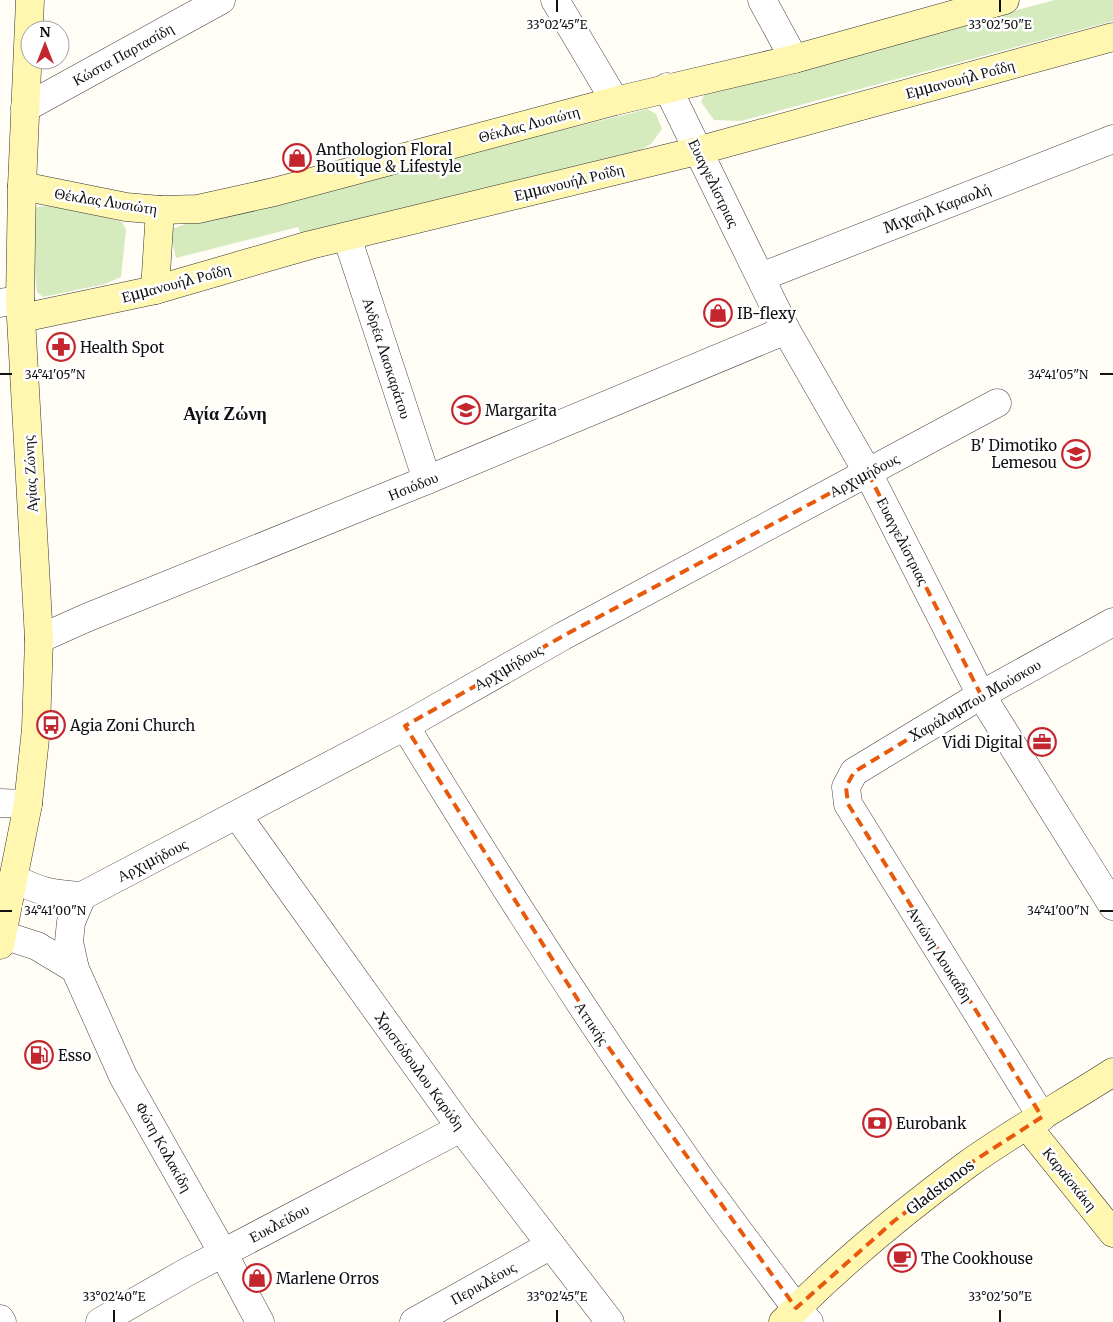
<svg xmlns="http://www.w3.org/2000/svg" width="1113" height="1322" viewBox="0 0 1113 1322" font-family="Merriweather,serif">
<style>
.green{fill:#d5ebbd}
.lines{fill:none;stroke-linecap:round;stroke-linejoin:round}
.street-casing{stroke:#444;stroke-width:29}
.secondary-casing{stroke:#333;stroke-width:29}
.street{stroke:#fff;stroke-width:28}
.secondary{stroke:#fff6b0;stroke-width:28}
.marked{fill:none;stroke:#e8590c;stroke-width:4;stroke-dasharray:10 6;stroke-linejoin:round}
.ticks{fill:none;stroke:#111;stroke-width:2}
.labels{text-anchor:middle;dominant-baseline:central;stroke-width:5;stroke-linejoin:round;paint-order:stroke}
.street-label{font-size:15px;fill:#111;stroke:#fff}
.poi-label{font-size:15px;fill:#111;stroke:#fff;text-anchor:start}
.quarter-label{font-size:18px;font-weight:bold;fill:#111;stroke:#fff}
.ticks-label{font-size:12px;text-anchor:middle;fill:#111;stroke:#fff;stroke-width:5;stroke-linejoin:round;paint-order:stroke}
</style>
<rect width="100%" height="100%" fill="#fffdf5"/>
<g class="green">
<polygon points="1055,0 1113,0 1113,21 741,121 714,120 701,102 705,93"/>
<polygon points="648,109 656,114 662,129 651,144 640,150 302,237 298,227 176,258 169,230 191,222"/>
<path d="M43,206c27,0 53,9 79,16l4,8 -5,47 -16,7 -62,13 -6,-5 -4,-39v-45z"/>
</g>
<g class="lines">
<defs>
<g id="street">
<polyline points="555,0 615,101"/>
<polyline points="762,0 794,59"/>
<polyline points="667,87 786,330 868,473 981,695 1113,906"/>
<polyline points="25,108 221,0"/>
<polyline points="347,237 427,480"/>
<polyline points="761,277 1113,139"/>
<polyline points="0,303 20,300"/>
<polyline points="39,639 86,618 427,480 786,330"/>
<path d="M405,726c88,144 178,286 275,424 37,54 78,106 116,158l13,14"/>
<polyline points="0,803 28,804"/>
<polyline points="237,815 461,1128 610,1322"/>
<path d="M13,878c27,14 39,16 69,18l323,-170 158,-90 434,-233"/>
<polyline points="82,896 71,922 69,942 75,969 123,1076 223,1253 260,1322"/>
<polyline points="3,935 37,946 75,969"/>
<polyline points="1042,1117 848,804 846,787 854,772 981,695 1113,622"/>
<polyline points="0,1319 2,1322"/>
<polyline points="100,1322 185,1273 461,1128"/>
<polyline points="414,1322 551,1245"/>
</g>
<g id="secondary">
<polyline points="22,186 126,207 160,210 198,209 274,192 615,101 794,59 1005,0"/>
<polyline points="155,290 160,210"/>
<polyline points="22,318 155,290 310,245 697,151 1113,37"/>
<polyline points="0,945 28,804 36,729 39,639 20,300 22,186 30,0"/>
<polyline points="1027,1126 1113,1233"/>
<path d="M783,1322c57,-58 120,-110 185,-158 46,-33 97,-61 145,-92"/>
</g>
</defs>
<use href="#street" class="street-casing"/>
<use href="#secondary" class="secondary-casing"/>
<use href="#street" class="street"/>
<use href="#secondary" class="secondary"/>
</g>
<path class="marked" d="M868,473l113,222 -127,77 -8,15 2,17 194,313 -73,47 -75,57 -98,87 -192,-267 -199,-315 158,-90z"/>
<path class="ticks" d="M557,0v12M1000,0v12M0,374h12M1100,374h13M0,911h12M1100,911h13M114,1310v12M557,1310v12M1000,1310v12"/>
<defs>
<symbol id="shop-ring" viewBox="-11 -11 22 22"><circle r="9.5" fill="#fff" stroke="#c4262e" stroke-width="1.5"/><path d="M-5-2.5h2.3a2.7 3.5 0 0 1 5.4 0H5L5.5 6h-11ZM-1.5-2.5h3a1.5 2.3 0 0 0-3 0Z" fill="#c4262e"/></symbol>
<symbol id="pharmacy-ring" viewBox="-11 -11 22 22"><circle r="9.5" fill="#fff" stroke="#c4262e" stroke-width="1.5"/><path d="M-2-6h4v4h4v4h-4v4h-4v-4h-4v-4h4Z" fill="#c4262e"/></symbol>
<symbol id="school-ring" viewBox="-11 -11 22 22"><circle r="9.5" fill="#fff" stroke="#c4262e" stroke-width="1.5"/><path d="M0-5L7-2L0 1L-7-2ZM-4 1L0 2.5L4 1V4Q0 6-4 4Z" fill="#c4262e"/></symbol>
<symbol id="bus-ring" viewBox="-11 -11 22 22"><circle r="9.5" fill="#fff" stroke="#c4262e" stroke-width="1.5"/><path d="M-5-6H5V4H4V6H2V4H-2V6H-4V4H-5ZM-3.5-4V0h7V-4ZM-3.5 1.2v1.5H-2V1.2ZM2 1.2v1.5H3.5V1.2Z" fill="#c4262e"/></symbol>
<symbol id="office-ring" viewBox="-11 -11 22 22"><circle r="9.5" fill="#fff" stroke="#c4262e" stroke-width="1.5"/><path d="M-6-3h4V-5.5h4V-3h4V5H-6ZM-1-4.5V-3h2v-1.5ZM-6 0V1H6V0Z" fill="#c4262e"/></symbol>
<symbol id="fuel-ring" viewBox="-11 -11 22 22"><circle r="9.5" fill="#fff" stroke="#c4262e" stroke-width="1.5"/><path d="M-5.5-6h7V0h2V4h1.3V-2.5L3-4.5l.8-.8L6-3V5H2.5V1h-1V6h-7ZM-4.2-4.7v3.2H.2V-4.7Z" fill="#c4262e"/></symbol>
<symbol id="bank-ring" viewBox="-11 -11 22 22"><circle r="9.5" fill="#fff" stroke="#c4262e" stroke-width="1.5"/><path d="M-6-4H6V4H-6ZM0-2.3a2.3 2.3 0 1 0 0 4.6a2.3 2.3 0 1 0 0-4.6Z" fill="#c4262e"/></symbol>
<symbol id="cafe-ring" viewBox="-11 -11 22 22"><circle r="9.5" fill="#fff" stroke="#c4262e" stroke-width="1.5"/><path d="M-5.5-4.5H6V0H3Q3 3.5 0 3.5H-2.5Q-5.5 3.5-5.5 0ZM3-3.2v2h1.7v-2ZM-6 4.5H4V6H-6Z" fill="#c4262e"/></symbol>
</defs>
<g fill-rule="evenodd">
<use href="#shop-ring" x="281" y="142" width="32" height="32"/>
<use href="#shop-ring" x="702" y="297" width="32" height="32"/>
<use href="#pharmacy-ring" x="45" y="331" width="32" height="32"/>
<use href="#school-ring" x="450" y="394" width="32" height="32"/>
<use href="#school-ring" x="1060" y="438" width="32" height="32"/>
<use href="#bus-ring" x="35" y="709" width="32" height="32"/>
<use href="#office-ring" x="1026" y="726" width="32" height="32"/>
<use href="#fuel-ring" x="23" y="1039" width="32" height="32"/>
<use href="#bank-ring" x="861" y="1107" width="32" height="32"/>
<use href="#cafe-ring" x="886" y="1242" width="32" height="32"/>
<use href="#shop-ring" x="241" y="1262" width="32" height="32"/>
</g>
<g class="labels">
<g class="street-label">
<text transform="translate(123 54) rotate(-29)">Κώστα Παρτασίδη</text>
<text transform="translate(960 79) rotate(-15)">Εμμανουήλ Ροΐδη</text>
<text transform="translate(529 124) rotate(-15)">Θέκλας Λυσιώτη</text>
<text transform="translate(569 182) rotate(-14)">Εμμανουήλ Ροΐδη</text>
<text transform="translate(714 183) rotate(64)">Ευαγγελίστριας</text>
<text transform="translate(106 201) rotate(9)">Θέκλας Λυσιώτη</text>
<text transform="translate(937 208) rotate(-21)">Μιχαήλ Καραολή</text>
<text transform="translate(176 283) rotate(-15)">Εμμανουήλ Ροΐδη</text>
<text transform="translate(387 358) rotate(72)">Ανδρέα Λασκαράτου</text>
<text transform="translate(30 474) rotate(-93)">Αγίας Ζώνης</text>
<text transform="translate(864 475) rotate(-28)">Αρχιμήδους</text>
<text transform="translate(413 486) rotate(-22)">Ησιόδου</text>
<text transform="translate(903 541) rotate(63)">Ευαγγελίστριας</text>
<text transform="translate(508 667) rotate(-30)">Αρχιμήδους</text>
<text transform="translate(975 700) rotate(-30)">Χαράλαμπου Μούσκου</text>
<text transform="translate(152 860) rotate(-27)">Αρχιμήδους</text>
<text transform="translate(940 954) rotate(58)">Αντώνη Λουκαΐδη</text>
<text transform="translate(592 1023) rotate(56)">Αττικής</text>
<text transform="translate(420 1071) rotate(54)">Χριστόδουλου Καρύδη</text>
<text transform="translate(164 1147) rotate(61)">Φώτη Κολακίδη</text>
<text transform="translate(1070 1179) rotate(51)">Καραϊσκάκη</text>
<text transform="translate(940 1187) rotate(-37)">Gladstonos</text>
<text transform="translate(279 1223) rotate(-28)">Ευκλείδου</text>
<text transform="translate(483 1283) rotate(-29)">Περικλέους</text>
</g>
<g class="poi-label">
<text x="316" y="149">Anthologion Floral<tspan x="316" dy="17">Boutique &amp; Lifestyle</tspan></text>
<text x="737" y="313">IB-flexy</text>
<text x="80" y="347">Health Spot</text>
<text x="485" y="410">Margarita</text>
<text x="1057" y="445" text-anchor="end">B' Dimotiko<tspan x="1057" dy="17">Lemesou</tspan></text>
<text x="70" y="725">Agia Zoni Church</text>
<text x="1023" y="742" text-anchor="end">Vidi Digital</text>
<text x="58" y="1055">Esso</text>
<text x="896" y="1123">Eurobank</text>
<text x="921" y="1258">The Cookhouse</text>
<text x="276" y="1278">Marlene Orros</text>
</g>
<g class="quarter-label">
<text x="225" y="413">Αγία Ζώνη</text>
</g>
</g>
<g class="ticks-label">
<text x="557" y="29">33°02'45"E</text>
<text x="1000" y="29">33°02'50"E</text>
<text x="55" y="379">34°41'05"N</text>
<text x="1058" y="379">34°41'05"N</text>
<text x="55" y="915">34°41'00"N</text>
<text x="1058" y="915">34°41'00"N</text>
<text x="114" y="1301">33°02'40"E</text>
<text x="557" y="1301">33°02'45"E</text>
<text x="1000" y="1301">33°02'50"E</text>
</g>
<g transform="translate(45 45)"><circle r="24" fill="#ffffff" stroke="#a0a0a0"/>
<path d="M0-4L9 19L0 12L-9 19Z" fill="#c4262e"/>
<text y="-8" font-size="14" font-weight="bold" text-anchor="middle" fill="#111111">N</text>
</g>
</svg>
